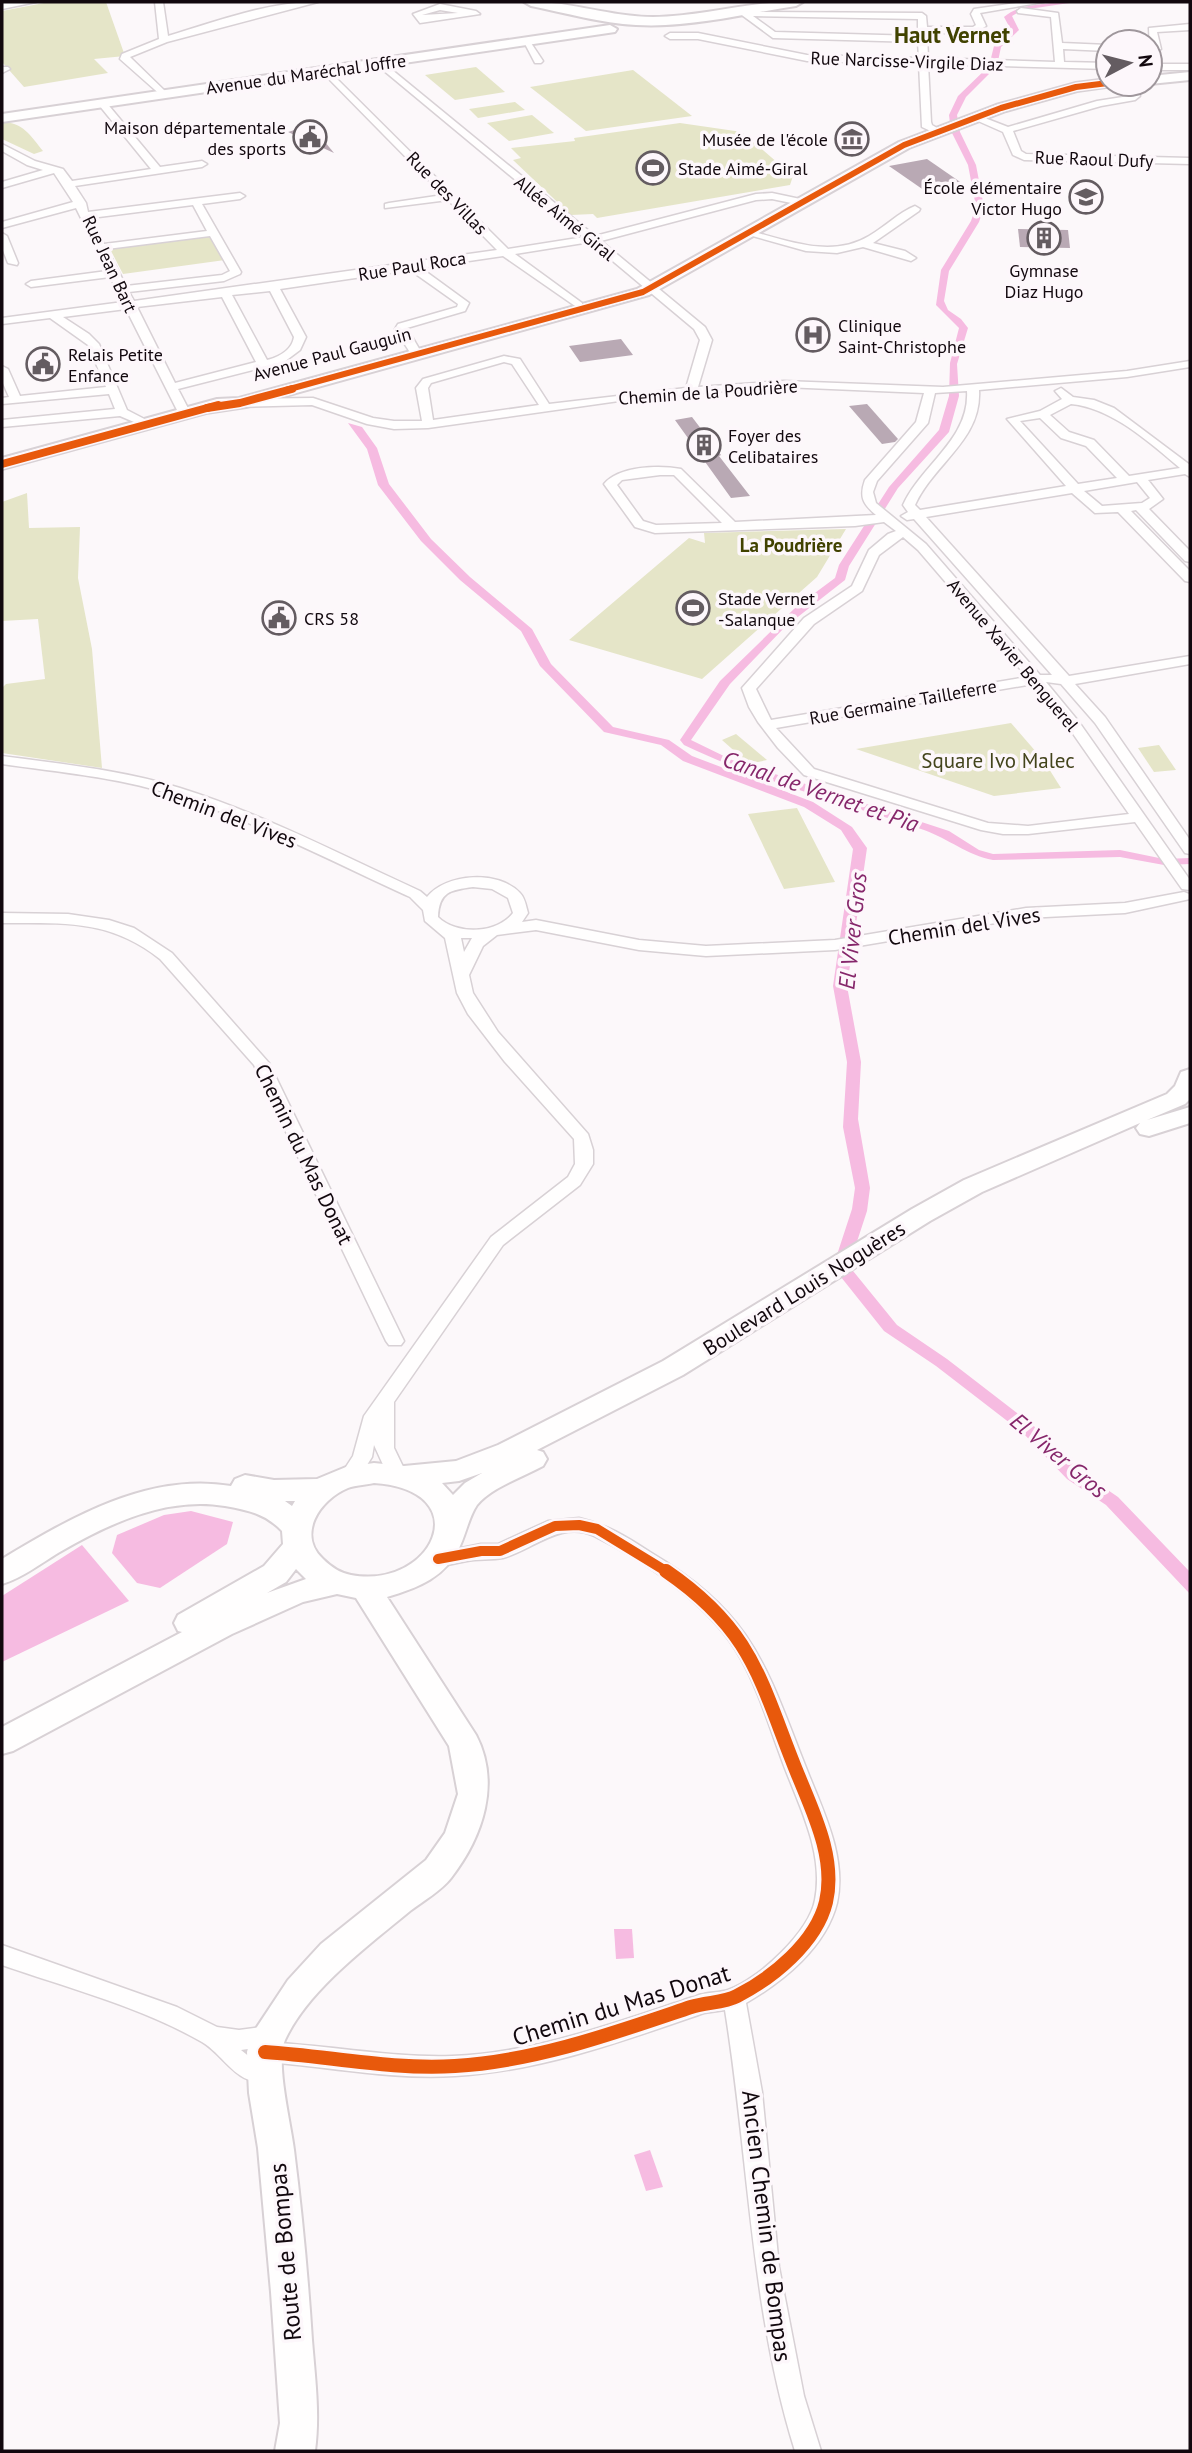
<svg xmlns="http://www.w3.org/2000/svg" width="1192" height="2453" viewBox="0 0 1192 2453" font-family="'PT Sans',sans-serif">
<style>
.green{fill:#e5e5c8}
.water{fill:#f6bbe1}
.building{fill:#b9a9b4}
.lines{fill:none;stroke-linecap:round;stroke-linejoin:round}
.street-casing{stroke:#d8d1d5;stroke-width:3}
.secondary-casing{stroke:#d8d1d5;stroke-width:4}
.street{fill:#fffefe;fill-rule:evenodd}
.secondary{fill:#fffefe;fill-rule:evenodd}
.cycleway-far3-casing{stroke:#fdf7fb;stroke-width:9}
.cycleway-far2-casing{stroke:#fdf7fb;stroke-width:11}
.cycleway-far1-casing{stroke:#fdf7fb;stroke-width:15}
.cycleway-casing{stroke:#fdf7fb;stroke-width:18}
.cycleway-far3{stroke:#e8590c;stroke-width:6}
.cycleway-far2{stroke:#e8590c;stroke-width:8}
.cycleway-far1{stroke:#e8590c;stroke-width:10}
.cycleway{stroke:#e8590c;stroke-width:14}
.labels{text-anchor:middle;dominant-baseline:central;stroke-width:7;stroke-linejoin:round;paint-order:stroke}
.far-street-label{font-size:18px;fill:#12080e;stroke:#fdf7fb}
.far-poi-label{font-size:18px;fill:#12080e;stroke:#fdf7fb;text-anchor:start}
.far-neighbourhood-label{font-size:19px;font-weight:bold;fill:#414200;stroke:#fdf7fb}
.park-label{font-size:21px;fill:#43441c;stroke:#fdf7fb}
.street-label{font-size:21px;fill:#12080e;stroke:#fdf7fb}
.far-district-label{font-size:23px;font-weight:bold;fill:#414200;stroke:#fdf7fb}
.water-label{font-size:23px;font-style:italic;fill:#86276b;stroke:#fdf7fb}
.near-street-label{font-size:24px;fill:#12080e;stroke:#fdf7fb}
</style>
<rect width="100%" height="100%" fill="#fcf8fa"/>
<g class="green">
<polygon points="49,2 106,2 125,56 94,59 108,73 24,87 2,62 2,11"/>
<polygon points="476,67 505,92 455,100 425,75"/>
<polygon points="633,70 692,116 586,131 530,87"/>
<polygon points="515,102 525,110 478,118 469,109"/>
<polygon points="532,115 554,133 509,141 487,123"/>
<path d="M2,122c21,0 29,14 41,29l-9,3 -32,-15z"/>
<polygon points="680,123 742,132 793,176 790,185 597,218 593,214 571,215 513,160 521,158 511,148 575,141 574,138"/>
<polygon points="210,236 225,260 123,274 110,249"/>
<polygon points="27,493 29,528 80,527 78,578 92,649 102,768 2,753 2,688 6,684 45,679 38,619 2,621 2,502"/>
<polygon points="846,529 817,577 702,679 569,640 689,538 705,543 704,533"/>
<polygon points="1011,723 1044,761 1061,788 994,796 856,749"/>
<polygon points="736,734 767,760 749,764 722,740"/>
<polygon points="1159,745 1176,770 1154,772 1138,748"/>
<polygon points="797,808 835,882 784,889 748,814"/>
</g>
<g class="water">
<path d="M1058,2h18l-54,8 -10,6 7,14 -18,17 -4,19 -31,31 -9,18 3,17 16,33 8,42 -5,15 -30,49 -5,30 4,9 13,9 7,9 -11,36 2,32 -10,36 -51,56 -49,78 -4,14 -60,47 -55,57 -39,56 41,20 217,71 30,19 14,4 127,-4 44,9 26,-1v6l-26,1 -44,-8 -127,3c-26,-5 -44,-21 -69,-30 -80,-27 -163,-48 -240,-85l-4,-5 40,-59 76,-74 39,-29 4,-13 50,-78 50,-57 10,-34 1,-33 9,-35 -23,-23 5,-35 30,-49 5,-14 -8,-42 -17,-34 -2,-16 9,-19 31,-30 5,-20 17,-16 -7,-13c15,-13 36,-12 54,-15z"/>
<polygon points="348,423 362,427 377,448 389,484 431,539 470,577 532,629 551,664 613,727 669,740 692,756 813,802 852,827 867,848 847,986 861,1062 858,1119 870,1188 867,1211 849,1266 897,1325 947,1359 1035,1427 1080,1471 1118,1497 1190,1572 1190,1594 1106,1505 1067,1479 1023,1433 936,1366 884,1331 833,1267 852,1209 855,1188 843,1127 847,1062 833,986 853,849 841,830 804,807 683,761 661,745 604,732 540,666 521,631 460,580 421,541 378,485 367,449"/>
<polygon points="191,1511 233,1522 227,1544 160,1588 137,1583 112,1553 117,1535 164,1515"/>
<polygon points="82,1545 129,1601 2,1662 2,1596"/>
<polygon points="614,1929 632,1929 634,1958 616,1959"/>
<polygon points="650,2150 663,2187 646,2191 634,2155"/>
</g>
<g class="building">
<polygon points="311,125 334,153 288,132"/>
<polygon points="927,159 966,186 928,193 889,166"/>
<polygon points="1018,229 1068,230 1070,248 1020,247"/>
<polygon points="621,339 633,355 580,362 569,346"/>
<polygon points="867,404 898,439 895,442 882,444 849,406"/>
<polygon points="692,417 721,455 719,456 750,496 731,498 675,420"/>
</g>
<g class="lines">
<defs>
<g id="street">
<polygon points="14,2 36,2 2,9 2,3"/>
<path d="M155,2h8l5,34c43,-13 106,-36 150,-34l-151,40 -37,15 36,35v4l-3,1 -43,-38 2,-5 37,-15z"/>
<path d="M1023,2h21l-64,11 6,13 -11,7h-48l1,25 127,4 -4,-45 -33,-4 -1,-2 4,-3 37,5 4,30 46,2v6l-45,-2 1,13 44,1v6l-180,-5 3,58 1,3 10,6 -5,3 -15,-7 -3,-63 -112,-3 -109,-22h-28l-5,-3 5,-3h28l109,22 112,3 -1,-16 -145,-4 -38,-28 4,-3 21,5 162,1 4,3 1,11h46l3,-2 -5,-11 3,-5zM753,16l165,3v17l-143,-4z"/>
<path d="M440,4l36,7 4,3 -60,9 -7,-9zM440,10l18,3 -36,2z"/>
<polygon points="1190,24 1190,30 1157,32 1161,49 1150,52 1149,28"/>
<polygon points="523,40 529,40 543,61 541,63 535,63"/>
<path d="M380,60l215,176 161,-42 16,-1 33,7v4l-4,1 -29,-6 -16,1 -155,41 104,86 7,13 -14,47 86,-6 159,6 184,-16 63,-10v6l-63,10 -148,13c3,50 -45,73 -64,115l5,5 146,-24 -59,-67 33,-8 22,-12 -7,-8 6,-3 12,9 21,3 20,8 76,57v12l-5,-3 -37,6 15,19 -14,10 41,42v11l-5,-1 -49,-51 -5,1 59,60v11l-5,-1 -67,-69 -23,1 -23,-20 -146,24 143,159 121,-20v8l-115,20 30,33 85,123v14l-5,-1 -90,-130 -34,-39 -15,-2 33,40 111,158v10l-8,-1 -47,-67 -107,12h-25l-22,-4 -177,-55 -26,-27 -20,-26 -9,-15 -7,-19 62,-70 48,-32 17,-36 19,-16 8,-3 -12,-9 -29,4 -200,7 -20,-6 -31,-43c15,-18 55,-19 77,-15l54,53 141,-7c-13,-11 -17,-18 -11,-35l51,-58 8,-29 -140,-6 -35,2 -123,11 -198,28 -34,1 -27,-5 -55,-19 -72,2 -6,-4 6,-4 73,-1 60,20 21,3h28l-6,-33 7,-9 81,-23 16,3 29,45 137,-16 14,-48 -6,-11 -104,-87 -75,12 67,49v4l-4,1 -75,-52 -82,12 48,35 -4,8 -58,17 14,24 -6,3 -4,-1 -16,-25 3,-5 59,-17 1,-3 -48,-34 -130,19 26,48 -6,13 -16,12 -106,27 13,25 -6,4 -6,-4 -53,-105 -63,8 26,17 10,10 28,66 27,14 -6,4 -28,-12 -118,11v-7l113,-11 -6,-15 -107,10v-6l7,-1 -7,-16v-15l6,3 12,27 86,-9 -18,-42 -38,-27 -48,6v-6l121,-16 -13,-25 -79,10 -5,-3 5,-3 76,-10 -31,-63 -74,20v-6l71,-20 -19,-29 -52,15v-6l41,-12 -16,-5 -25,-14v-7l33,17 28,8 9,12 79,-12 -52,-64v-4h6l55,66 42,-6 5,3 -5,3 -127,19 11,17 2,9 152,-19 5,3 -5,3 -38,5 39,68 -1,2 -16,7 -95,11 5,9 363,-51 -49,-50 -63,8v-4l4,-1 54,-8 -120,-122v-4l3,-1 182,181 76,-12 -207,-172v-4zM193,205l14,26 -103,13 -13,-26zM210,236l20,35 -8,4 -96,11 -19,-37zM270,291l24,46c-2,13 -15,20 -27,23l-35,-65zM222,297l34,65 -81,21 -38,-76zM504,362l8,2 27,41 -106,15 -5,-32 3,-5zM967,391c3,48 -46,74 -64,114l5,7 -7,4 6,4 7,-1 138,156h-12l-114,-131 -50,-41 -3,-11 4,-11 51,-58 7,-30zM1071,404c41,4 78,38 109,64l-51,8 -35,-36 -25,-8 -19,-17zM1040,418l21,20 25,8 31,32 -39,6 -58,-63zM660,475h14l48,48 -66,2 -13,-4 -26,-36 5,-5zM1137,482l13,16 -8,5 -40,3 -18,-15zM903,537l15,13 109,127 -256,43 -15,-31 58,-65 48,-33 17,-36zM1033,684l36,44 60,86 -101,12 -40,-3 -174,-54 -38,-41z"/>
<rect x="1150" y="64" width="40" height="6"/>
<polygon points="2,67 8,67 10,69 2,73"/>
<polygon points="1133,85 1138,88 1140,96 1135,100 1101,106 1013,131 1021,151 1026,154 1190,158 1190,164 1024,160 1013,155 1003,132 969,117 977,115 1008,127 1097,101 1129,96 1128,88"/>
<path d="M915,206l5,3 -1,2 -46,32 32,8 11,7 -5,3 -48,-14 -26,6 -31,-2 -64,-18 5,-3c39,10 84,29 122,6 16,-9 30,-24 46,-30z"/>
<polygon points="2,233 7,236 18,263 17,265 8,263 2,248"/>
<path d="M2,756c60,8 120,14 178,32 83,26 161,67 240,103l7,6c19,-24 72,-27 93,-4 5,5 6,13 8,20l-6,9 14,-2 103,20 67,6 129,-6 191,-32 99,-5 59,-11 5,2 1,5 -65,14 -99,5 -191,32 -129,6 -67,-6 -103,-20 -39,5 -14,11 -14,29 4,18 25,39 90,102 5,16v14l-13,21 -77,60 -109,157v46l13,27 -3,5h-14l-16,-35 -2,12 -15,24h-14l-3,-5 13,-20 11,-40 127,-179 77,-60 7,-13 -1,-25 -69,-77 -37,-48 -11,-21 -12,-55 -20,-17 -2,-11 -13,-13c-79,-36 -157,-77 -240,-103 -54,-17 -112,-22 -168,-30zM473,887l19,2 16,9 5,15c-16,21 -57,22 -75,4 1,-25 12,-27 35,-30zM461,938h11l-8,14z"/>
<path d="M2,913l66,1 41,6 25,8 38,25 97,110 135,278 -3,4h-12l-3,-4 -132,-276 -94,-106c-50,-40 -97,-36 -158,-36z"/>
<path d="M579,1518c27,6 48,19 71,34 104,62 115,112 157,218 16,41 40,87 30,133 -11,44 -53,78 -91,100l16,89 17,175 25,129 17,55h-26c-45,-143 -46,-293 -70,-441l-21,3c-81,28 -162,58 -249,63 -62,4 -125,-9 -187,-14l6,3 4,7 -4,7c-35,13 -48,-23 -72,-37 -61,-35 -134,-54 -200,-77v-20l175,62 40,20 22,3 29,-4 8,3 4,7 -3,7c58,3 116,15 175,13 85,-3 167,-35 247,-61 9,-3 20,-2 29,-5 31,-11 81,-58 87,-90 10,-50 -19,-99 -35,-145 -12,-32 -22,-66 -39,-96 -29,-53 -93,-96 -147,-123 -33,-16 -61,14 -91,22 -12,2 -25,1 -36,3 -12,2 -25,7 -36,3l-3,-5 3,-5 50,-10h17l50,-23zM255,2048l-2,4 4,7 5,2 -11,-3 -10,-8z"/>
</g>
<g id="secondary">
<path d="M524,2c43,-2 85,15 129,15 50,0 99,-17 150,-15l-7,4c-53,8 -106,22 -160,19 -35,-2 -70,-12 -105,-19z"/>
<polygon points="610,25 617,29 615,32 2,122 2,114"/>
<polygon points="1190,72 1190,80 1150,84 1149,84 1150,76"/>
<polygon points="1108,79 1108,84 1114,84 1113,86 1077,91 1006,111 909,148 649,295 246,407 206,413 2,469 2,458 217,399 239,398 637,289 899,142 996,105 1076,83"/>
<path d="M1190,1069v30l-5,5 -38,16 43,-13v16l-41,13 -9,-2 -4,-6 4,-5 -158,69 -52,29 -247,154 -146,75 6,2 4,7 -4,7c-20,11 -51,21 -66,39 -8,12 -11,28 -17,41 -14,31 -42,42 -73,51l89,138c25,48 7,102 -25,143 -10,13 -28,23 -41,33 -41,34 -102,79 -125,129 -10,22 6,84 9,110 8,63 14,127 18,190 3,38 8,74 3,111h-40l5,-28 -9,-131 -13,-144 -9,-55 -2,-41 4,-16 37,-56 33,-36 105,-84 19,-27 13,-39 -9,-48 -93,-148 -19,-4 -34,8 -71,32 -219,117 -11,3v-27l180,-95 -4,-1 -4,-8 4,-8 86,-49 19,-22 -1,-13c-16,-17 -34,-21 -57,-25 -59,-10 -117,18 -167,47 -18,11 -36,25 -56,31v-25c68,-41 146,-87 229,-73l4,-7 10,-4 29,5 43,-1 29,-12 28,-4 30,3 52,-5 42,-16 165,-84 249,-152 52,-29 203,-86 8,-8 6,-14zM482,1473l-17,10 -12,12 -11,-12 17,-2zM374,1483c105,7 59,107 -23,92 -11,-2 -20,-8 -28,-16 -26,-24 -4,-59 25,-71 8,-3 17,-3 26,-5zM285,1501h10l-3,5zM296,1569l10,10 -39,14 19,-11z"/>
</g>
</defs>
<use href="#street" class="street-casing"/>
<use href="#secondary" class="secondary-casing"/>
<use href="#street" class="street"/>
<use href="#secondary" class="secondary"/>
<defs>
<polyline id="cycleway-far3" points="286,390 643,292 904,145 1001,108 1076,87 1108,83"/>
<g id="cycleway-far2">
<polyline points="207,408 240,403 292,389"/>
<polyline points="2,464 218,405"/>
</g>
<polyline id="cycleway-far1" points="438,1559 481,1551 500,1551 555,1526 579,1525 597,1529 669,1573"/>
<path id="cycleway" d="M265,2052c63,4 127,18 190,14 82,-5 159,-33 236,-59 15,-5 33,-4 46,-11 35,-18 79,-53 89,-94 10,-43 -12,-88 -28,-127 -38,-93 -43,-143 -132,-204"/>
</defs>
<use href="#cycleway-far3" class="cycleway-far3-casing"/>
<use href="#cycleway-far2" class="cycleway-far2-casing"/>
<use href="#cycleway-far1" class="cycleway-far1-casing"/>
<use href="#cycleway" class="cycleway-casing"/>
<use href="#cycleway-far3" class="cycleway-far3"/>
<use href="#cycleway-far2" class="cycleway-far2"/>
<use href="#cycleway-far1" class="cycleway-far1"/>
<use href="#cycleway" class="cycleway"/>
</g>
<defs>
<symbol id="civic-ring" viewBox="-11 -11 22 22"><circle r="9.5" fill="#fdf7fb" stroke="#645c61" stroke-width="1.5"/><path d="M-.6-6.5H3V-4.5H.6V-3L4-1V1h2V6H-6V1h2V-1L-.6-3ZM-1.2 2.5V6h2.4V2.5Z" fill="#645c61"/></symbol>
<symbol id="museum-ring" viewBox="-11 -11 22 22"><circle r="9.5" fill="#fdf7fb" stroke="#645c61" stroke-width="1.5"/><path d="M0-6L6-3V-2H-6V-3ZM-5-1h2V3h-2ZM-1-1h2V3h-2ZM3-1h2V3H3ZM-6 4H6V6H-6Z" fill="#645c61"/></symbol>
<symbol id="stadium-ring" viewBox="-11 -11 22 22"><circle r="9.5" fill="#fdf7fb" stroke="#645c61" stroke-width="1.5"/><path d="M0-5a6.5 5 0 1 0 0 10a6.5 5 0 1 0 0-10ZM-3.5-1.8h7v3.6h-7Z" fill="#645c61"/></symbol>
<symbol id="school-ring" viewBox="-11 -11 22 22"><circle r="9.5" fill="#fdf7fb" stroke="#645c61" stroke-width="1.5"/><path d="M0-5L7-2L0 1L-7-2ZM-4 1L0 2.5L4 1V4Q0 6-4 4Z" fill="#645c61"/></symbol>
<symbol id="building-ring" viewBox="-11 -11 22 22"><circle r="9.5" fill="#fdf7fb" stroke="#645c61" stroke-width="1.5"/><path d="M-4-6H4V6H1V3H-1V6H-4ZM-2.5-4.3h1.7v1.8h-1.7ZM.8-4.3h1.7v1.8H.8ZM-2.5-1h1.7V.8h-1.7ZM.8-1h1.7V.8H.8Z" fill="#645c61"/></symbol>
<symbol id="hospital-ring" viewBox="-11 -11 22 22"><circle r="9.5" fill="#fdf7fb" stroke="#645c61" stroke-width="1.5"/><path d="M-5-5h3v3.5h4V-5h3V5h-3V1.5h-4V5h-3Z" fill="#645c61"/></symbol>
</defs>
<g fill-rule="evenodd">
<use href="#civic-ring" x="291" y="118" width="38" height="38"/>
<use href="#museum-ring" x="833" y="120" width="38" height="38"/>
<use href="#stadium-ring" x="634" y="149" width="38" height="38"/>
<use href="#school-ring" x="1067" y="178" width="38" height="38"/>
<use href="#building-ring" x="1025" y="219" width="38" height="38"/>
<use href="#hospital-ring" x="794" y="316" width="38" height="38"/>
<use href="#civic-ring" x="24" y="345" width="38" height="38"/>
<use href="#building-ring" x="685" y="426" width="38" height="38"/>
<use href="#stadium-ring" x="674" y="589" width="38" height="38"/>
<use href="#civic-ring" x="260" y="599" width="38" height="38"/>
</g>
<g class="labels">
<g class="far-street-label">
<text transform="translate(907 61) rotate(2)">Rue Narcisse-Virgile Diaz</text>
<text transform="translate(306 74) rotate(-8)">Avenue du Maréchal Joffre</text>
<text transform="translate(1094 159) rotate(2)">Rue Raoul Dufy</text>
<text transform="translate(447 193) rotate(46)">Rue des Villas</text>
<text transform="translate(565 218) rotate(39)">Allée Aimé Giral</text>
<text transform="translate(110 264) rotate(65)">Rue Jean Bart</text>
<text transform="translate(412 266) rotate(-9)">Rue Paul Roca</text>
<text transform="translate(332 354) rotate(-15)">Avenue Paul Gauguin</text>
<text transform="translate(708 392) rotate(-4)">Chemin de la Poudrière</text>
<text transform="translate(1013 655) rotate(50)">Avenue Xavier Benguerel</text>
<text transform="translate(903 702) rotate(-10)">Rue Germaine Tailleferre</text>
</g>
<g class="far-poi-label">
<text x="286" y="127" text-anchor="end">Maison départementale<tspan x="286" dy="21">des sports</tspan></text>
<text x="828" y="139" text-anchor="end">Musée de l'école</text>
<text x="678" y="168">Stade Aimé-Giral</text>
<text x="1062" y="187" text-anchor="end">École élémentaire<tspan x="1062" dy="21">Victor Hugo</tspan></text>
<text x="1044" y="270" text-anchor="middle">Gymnase<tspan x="1044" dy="21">Diaz Hugo</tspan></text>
<text x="838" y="325">Clinique<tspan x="838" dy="21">Saint-Christophe</tspan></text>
<text x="68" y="354">Relais Petite<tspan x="68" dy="21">Enfance</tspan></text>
<text x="728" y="435">Foyer des<tspan x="728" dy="21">Celibataires</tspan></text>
<text x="718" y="598">Stade Vernet<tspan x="718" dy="21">-Salanque</tspan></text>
<text x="304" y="618">CRS 58</text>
</g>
<g class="far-neighbourhood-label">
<text x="791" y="545">La Poudrière</text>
</g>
<g class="park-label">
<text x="998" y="760">Square Ivo Malec</text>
</g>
<g class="street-label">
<text transform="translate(224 814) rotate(21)">Chemin del Vives</text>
<text transform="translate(964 926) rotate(-9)">Chemin del Vives</text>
<text transform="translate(304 1154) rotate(64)">Chemin du Mas Donat</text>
<text transform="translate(804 1288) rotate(-32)">Boulevard Louis Noguères</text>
</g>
<g class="far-district-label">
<text x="952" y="34">Haut Vernet</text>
</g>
<g class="water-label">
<text transform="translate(821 791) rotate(19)">Canal de Vernet et Pia</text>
<text transform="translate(852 931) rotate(-84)">El Viver Gros</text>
<text transform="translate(1059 1455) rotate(40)">El Viver Gros</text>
</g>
<g class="near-street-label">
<text transform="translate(621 2005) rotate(-17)">Chemin du Mas Donat</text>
<text transform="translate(767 2226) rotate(83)">Ancien Chemin de Bompas</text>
<text transform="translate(285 2252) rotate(-95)">Route de Bompas</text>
</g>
</g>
<rect width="1192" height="2453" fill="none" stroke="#12080e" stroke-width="7"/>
<g transform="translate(1129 63) rotate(83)"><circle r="33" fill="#fdf7fb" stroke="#9f979c" stroke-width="2"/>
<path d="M0-5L12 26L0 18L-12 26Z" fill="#645c61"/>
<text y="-10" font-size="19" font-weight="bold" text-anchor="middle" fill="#12080e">N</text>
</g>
</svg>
